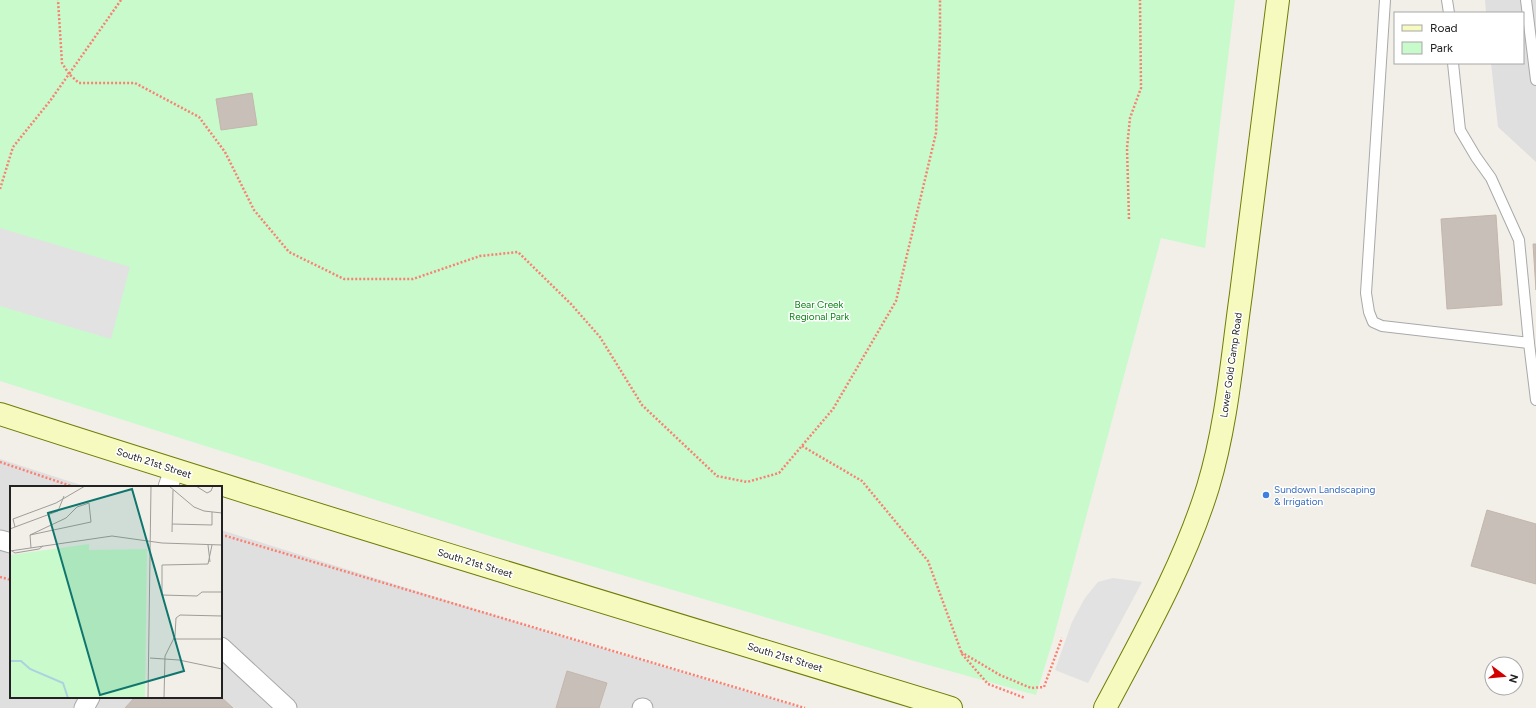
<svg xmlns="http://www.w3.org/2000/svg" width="1536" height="708" viewBox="0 0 1536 708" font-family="Figtree,sans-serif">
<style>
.residential{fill:#e0dfdf}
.park{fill:#c8facc}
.parking{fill:#e2e2e2}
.building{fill:#c7bfb8;stroke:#c4b6ab}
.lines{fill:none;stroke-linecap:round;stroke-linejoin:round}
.lane-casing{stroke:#a9a9a9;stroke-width:12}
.street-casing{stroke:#a9a9a9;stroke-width:21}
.secondary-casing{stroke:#707d05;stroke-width:24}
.path{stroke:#fa8072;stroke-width:2.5;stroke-dasharray:2 2;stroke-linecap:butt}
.lane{stroke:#fff;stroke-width:10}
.street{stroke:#fff;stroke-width:19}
.secondary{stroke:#f7fabf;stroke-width:22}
.shop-dot{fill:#3f7fe0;stroke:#fff;stroke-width:1.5}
.labels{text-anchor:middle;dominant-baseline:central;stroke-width:3;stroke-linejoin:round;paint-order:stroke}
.park-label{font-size:10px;fill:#0c8416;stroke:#fff}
.street-label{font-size:10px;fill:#222;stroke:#fff}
.shop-label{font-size:10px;fill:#366cbe;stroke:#fff;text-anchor:start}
.inset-river{fill:none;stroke:#aad3df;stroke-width:2}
.inset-road{fill:none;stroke:#9f9d99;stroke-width:1}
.view{fill:#0f766e;fill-opacity:0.15;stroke:#0f766e;stroke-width:2}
.inset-edge{fill:none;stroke:#222;stroke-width:2}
</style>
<rect width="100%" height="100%" fill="#f2efe9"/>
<g class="residential">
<polygon points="1485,0 1536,0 1536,162 1498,127 1491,63 1523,63 1523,13 1486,13"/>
<polygon points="0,459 87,487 11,487 11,697 221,697 221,530 554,634 802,708 0,708"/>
</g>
<polygon class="park" points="0,0 1235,0 1205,248 1161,238 1053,640 1036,695 921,663 493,537 0,381"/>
<g class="parking">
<polygon points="0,228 130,267 111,339 0,306"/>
<polygon points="1113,578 1142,582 1088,683 1055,670 1072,622 1085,598 1098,582"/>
</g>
<g class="building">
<polygon points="252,93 257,125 221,130 216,99"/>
<polygon points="1496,215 1502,305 1447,309 1441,219"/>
<polygon points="1533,244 1536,244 1536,290"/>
<polygon points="1487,510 1536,524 1536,584 1471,566"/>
<polygon points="567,671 607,683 599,708 556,708"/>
<polygon points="135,697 221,697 233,708 125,708"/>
</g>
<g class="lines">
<defs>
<g id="lane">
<polyline points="1385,0 1366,293 1369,312 1373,322 1382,326 1529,343 1519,240 1491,178 1476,157 1460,130 1453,63"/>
<polyline points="1447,0 1449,13"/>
<polyline points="1526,0 1536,80"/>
<polyline points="1529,343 1536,400"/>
</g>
<g id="street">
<polyline points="168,487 174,470"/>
<polyline points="0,540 11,543"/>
<polyline points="221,647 287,708"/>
<polyline points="84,708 90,697"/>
<polyline points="642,708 643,708"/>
</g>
<g id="secondary">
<path d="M0,414c316,102 634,197 951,294"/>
<path d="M1105,708c38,-72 79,-143 103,-221 19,-63 24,-129 33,-193 13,-98 25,-196 37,-294"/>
</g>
</defs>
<use href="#lane" class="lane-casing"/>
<use href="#street" class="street-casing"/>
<use href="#secondary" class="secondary-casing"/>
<g class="path">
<polyline points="121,0 69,74 79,83 135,83 199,117 225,152 254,210 289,252 344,279 413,279 480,256 518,252 571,304 600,337 642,405 717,476 747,482 779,473 833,409 896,301 936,133 940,35 940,0"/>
<polyline points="0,189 13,147 50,101 69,74 62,63 58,0"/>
<polyline points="1129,219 1127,148 1130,118 1141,88 1140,0"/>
<polyline points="802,446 862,481 928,561 962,654 988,684 1025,698"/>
<polyline points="0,462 74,487"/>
<polyline points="221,536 226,536 805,708"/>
<polyline points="0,577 11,580"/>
<polyline points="961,652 1000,675 1031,688 1044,687 1062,638"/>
</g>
<use href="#lane" class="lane"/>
<use href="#street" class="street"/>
<use href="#secondary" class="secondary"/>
</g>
<circle class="shop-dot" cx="1266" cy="495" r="4"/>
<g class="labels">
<g class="park-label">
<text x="819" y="304">Bear Creek<tspan x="819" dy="12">Regional Park</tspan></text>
</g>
<g class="street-label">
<text transform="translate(1231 365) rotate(-82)">Lower Gold Camp Road</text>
<text transform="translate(154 463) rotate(18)">South 21st Street</text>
<text transform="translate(475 563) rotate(17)">South 21st Street</text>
<text transform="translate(785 657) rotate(17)">South 21st Street</text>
</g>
<g class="shop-label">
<text x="1274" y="489">Sundown Landscaping<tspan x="1274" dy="12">&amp; Irrigation</tspan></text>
</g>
</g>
<g transform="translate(10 486)">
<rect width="212" height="212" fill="#f2efe9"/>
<path d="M79,58v6l58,-1 -2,149h-135v-143z" fill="#c8facc"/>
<path class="inset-river" d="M0,175h11l9,8 33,14 5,15"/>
<path class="inset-road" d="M159,0l25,21 10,4 18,2M186,0l11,7 4,-2 2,-5M162,38l40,1v-13M5,41l43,-16 6,-15M0,43l5,-2 -2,-8 43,-16 29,-17M162,46l1,-42M20,49l61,-13 -2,-19 -12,4 -11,11 -36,17 1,13M198,59l2,17M202,59l-4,19 -46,1v30l35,1 5,-4h20M0,65l102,-15 50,7 60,2M2,65l3,2 24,-4 4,-3M163,153h49M140,172l29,2 43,9M138,212l3,-212M154,212l1,-42 10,-20 1,-18 4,-3 42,1"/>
<path class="view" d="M122,3l52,182 -84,24 -52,-182z"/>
<rect width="212" height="212" class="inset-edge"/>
</g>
<rect x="1394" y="12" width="130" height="52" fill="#ffffff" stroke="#a7a7a7"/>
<rect x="1402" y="25" width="20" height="6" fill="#f7fabf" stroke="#a7a7a7"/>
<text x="1430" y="32" font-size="12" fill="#222222">Road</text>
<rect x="1402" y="42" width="20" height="12" fill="#c8facc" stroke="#a7a7a7"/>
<text x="1430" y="52" font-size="12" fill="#222222">Park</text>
<g transform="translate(1504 676) rotate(106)"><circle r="19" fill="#ffffff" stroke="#a7a7a7"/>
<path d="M0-3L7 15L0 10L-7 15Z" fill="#d40000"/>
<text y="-6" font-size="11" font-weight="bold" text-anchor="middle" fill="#222222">N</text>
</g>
</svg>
